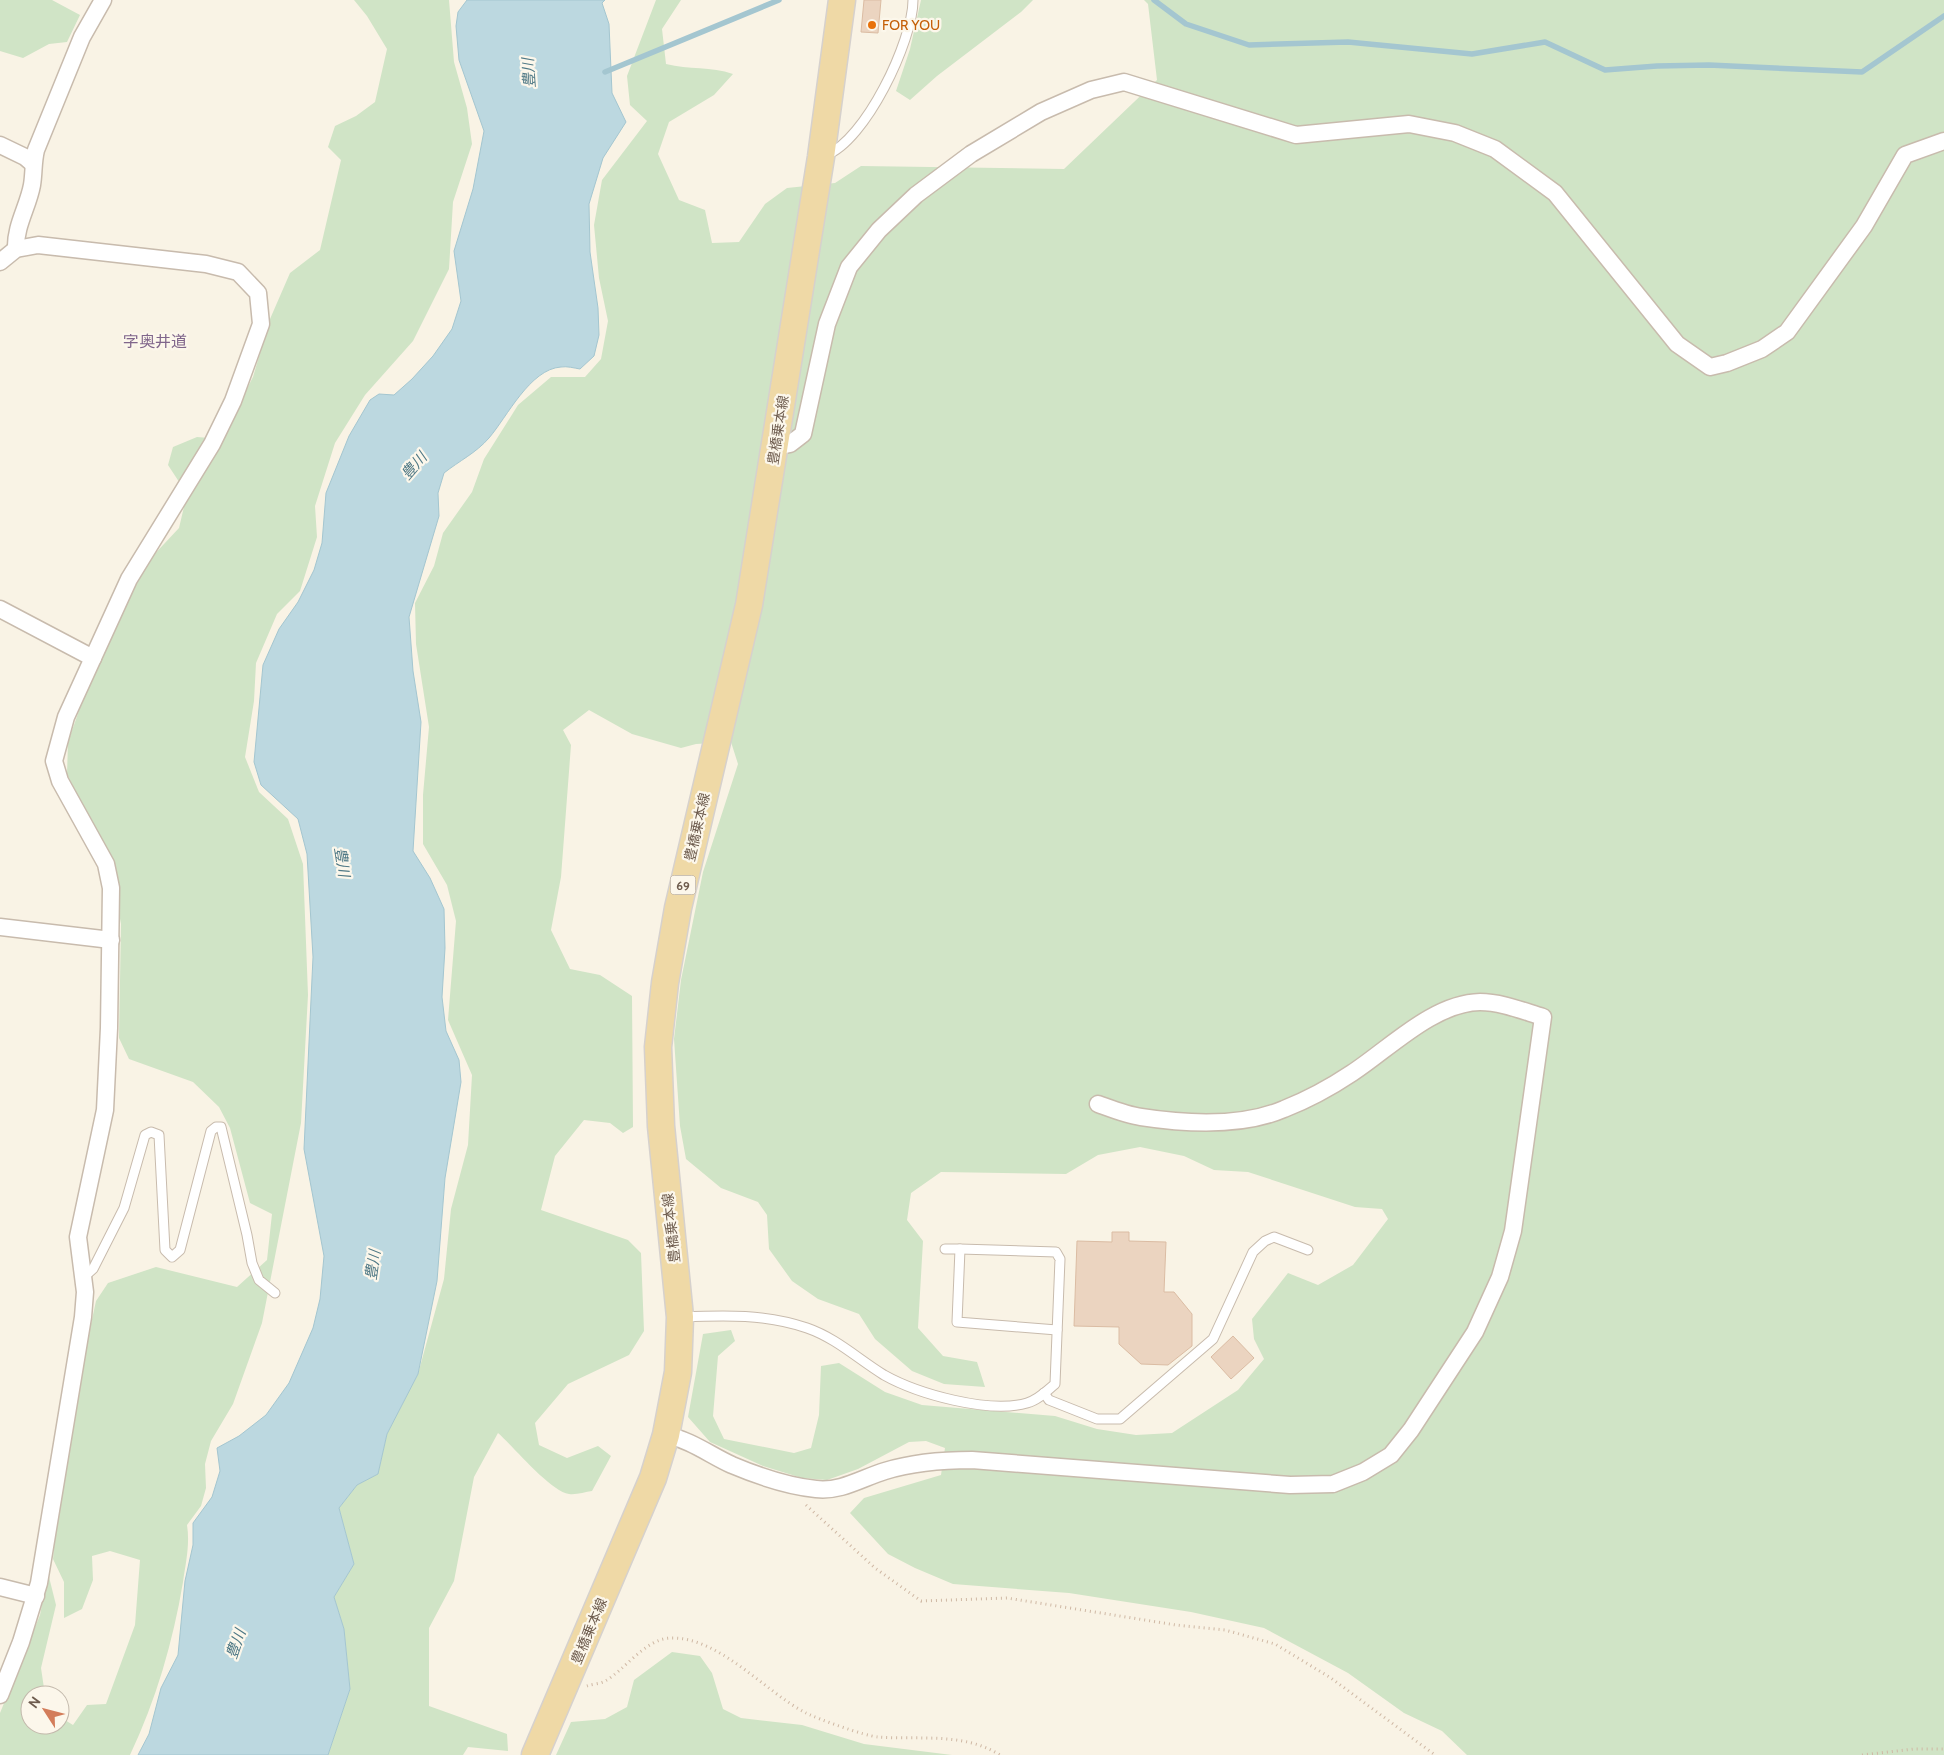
<svg xmlns="http://www.w3.org/2000/svg" width="1944" height="1755" viewBox="0 0 1944 1755" font-family="Cabin,'Noto Sans JP',sans-serif">
<style>
.green{fill:#d0e4c6}
.water{fill:#bcd8e0;stroke:#a4c6d0}
.lines{fill:none;stroke-linecap:round;stroke-linejoin:round}
.stream{stroke:#a4c6d0;stroke-width:5.5}
.building{fill:#ebd4c0;stroke:#dbbca3}
.lane-casing{stroke:#c8bbad;stroke-width:11}
.street-casing{stroke:#c8bbad;stroke-width:19}
.primary-casing{stroke:#d6d1cd;stroke-width:29}
.path{stroke:#cfb8a4;stroke-width:3;stroke-dasharray:1 4;stroke-linecap:butt}
.lane{stroke:#fff;stroke-width:9}
.street{stroke:#fff;stroke-width:16}
.primary{stroke:#efd9a6;stroke-width:26}
.food-dot{fill:#e8710a;stroke:#fcf7eb;stroke-width:2}
.labels{text-anchor:middle;dominant-baseline:central;stroke-width:4.5;stroke-linejoin:round;paint-order:stroke}
.shield{fill:#fcf7eb;stroke:#998a7d;stroke-width:1}
.shield-label{font-size:12px;font-weight:bold;fill:#6e5c4e}
.food-label{font-size:14px;fill:#c56008;stroke:#fcf7eb;text-anchor:start}
.street-label{font-size:14px;fill:#6e5c4e;stroke:#fcf7eb}
.water-label{font-size:15px;font-style:italic;fill:#4e7885;stroke:#fcf7eb}
.quarter-label{font-size:16px;fill:#80668b;stroke:#fcf7eb}
</style>
<rect width="100%" height="100%" fill="#f9f3e5"/>
<g class="green">
<polygon points="0,0 52,0 80,15 67,42 49,44 23,58 0,51"/>
<path d="M354,0h95l5,62 13,46 5,36 -19,58 -4,67 -36,72 -48,54 -30,48 -20,63 2,31 -17,54 -23,23 -21,49 -2,38 -9,56 14,35 29,27 15,45 5,131 -7,128 -39,200 -29,81 -22,37 -6,23 1,24 -5,18 -14,19c3,19 -1,37 -4,57 -10,60 -27,118 -53,173h-130v-42l40,-98 8,-42 8,32 -15,63 4,27h-15v30h30v-8l13,8 14,-20 19,-1 29,-79 5,-65 -30,-9 -18,5 1,24 -11,29 -18,9v-36l-11,-23 3,-35 15,-108 25,-115 12,-18 48,-16 81,20 30,-27 5,-46 -22,-11 -20,-75 -11,-21 -26,-25 -64,-23 -10,-21 2,-114 -12,-64 -42,-86 1,-32 26,-74 55,-108 30,-32 8,-34 -19,-29 5,-18 24,-10 24,2 32,-62 17,-58 20,-46 30,-23 21,-90 -13,-13 7,-21 21,-10 19,-14 12,-53 -20,-33z"/>
<path d="M656,0h25l-19,29 4,35c23,6 45,2 67,10l-19,21 -45,27 -11,32 21,46 26,10 7,33 27,-1 26,-38 22,-16 48,-5 26,-17 203,3 93,-89 -9,-76 -4,-4h800v1755h-477l-25,-24 -38,-18 -56,-40 -84,-45 -73,-16 -122,-19 -116,-9 -38,-16 -27,-14 -38,-41 14,-15 77,-23 4,-27 -19,-7 -17,1 -51,27 -31,11 -25,-2 -39,-12 -53,-24 -22,-25 15,-83 28,-4 4,11 -17,15 -5,60 11,23 70,14 17,-5 8,-33 2,-49 18,-3 46,29 37,13 133,11 42,13 39,6 36,-2 66,-43 26,-31 -10,-20 -2,-20 36,-46 30,12 35,-20 35,-46 -6,-10 -27,-2 -107,-35 -34,-2 -30,-14 -44,-9 -42,8 -32,19 -125,-2 -30,21 -4,27 16,21 -5,87 25,28 34,6 8,25 -41,-3 -32,-13 -37,-32 -16,-25 -41,-15 -26,-18 -23,-32 -2,-34 -9,-13 -37,-14 -35,-29 -6,-33 -6,-87 7,-59 22,-108 35,-108 -7,-22 -35,2 -15,4 -49,-14 -43,-24 -26,20 8,15 -10,132 -10,53 19,39 30,6 32,21 1,131 -10,6 -13,-10 -26,-3 -29,36 -14,54 87,30 13,13 3,78 -15,24 -61,29 -33,39 4,22 28,13 31,-12 13,10 -19,35c-7,1 -16,4 -23,3 -19,-3 -55,-47 -71,-61l-24,44 -20,104 -25,47v78l78,28 1,17 -40,-4 -5,8h-135l22,-66 -6,-60 -10,-32 20,-33 -15,-56 18,-23 21,-11 9,-40 31,-60 26,-95 7,-70 17,-64 4,-70 -24,-55 8,-99 -9,-36 -24,-41v-49l6,-68 -13,-83 -1,-41 19,-37 9,-33 29,-41 12,-33 34,-54 33,-28h34l16,-18 7,-38 -9,-43 -5,-53 8,-45 45,-59 -17,-16 -3,-29z"/>
<polygon points="921,0 1033,0 1021,12 937,76 910,100 896,91 910,49"/>
<polygon points="672,1652 700,1656 712,1673 723,1709 741,1718 802,1725 864,1744 952,1755 556,1755 571,1722 605,1719 627,1707 634,1680"/>
</g>
<path class="water" d="M467,0h138l-3,3 7,21 3,69 14,29 -23,36 -14,46 1,48 8,56 1,27 -5,21 -14,13c-6,-1 -13,-3 -19,-2 -31,2 -54,50 -72,71 -13,15 -30,23 -45,35l-6,20 1,23 -30,101 4,54 8,51 -8,129 17,27 14,31 1,39 -3,49 4,34 13,29 2,22 -16,96 -8,103 -19,93 -31,60 -9,40 -21,11 -18,23 15,56 -20,33 10,32 6,60 -22,66h-190l11,-21 12,-46 17,-33 7,-74 8,-36v-22l19,-26 8,-26 -3,-23 22,-12 27,-21 23,-32 24,-55 7,-29 4,-43 -20,-107 9,-192 -6,-103 -9,-35 -37,-34 -7,-23 9,-97 16,-36 19,-27 16,-32 8,-27 4,-50 23,-57 21,-36 9,-6 15,1 18,-16 21,-23 19,-27 9,-28 -7,-50 19,-62 11,-58 -25,-71 -3,-34 2,-14z"/>
<g class="lines">
<g class="stream">
<polyline points="1154,0 1186,24 1249,45 1348,42 1472,54 1545,42 1605,70 1657,66 1709,65 1862,72 1944,16"/>
<polyline points="605,72 779,0"/>
</g>
</g>
<g class="building">
<polygon points="864,0 881,0 878,33 861,32"/>
<polygon points="1112,1232 1129,1232 1129,1241 1166,1242 1164,1292 1174,1292 1192,1314 1192,1346 1168,1365 1141,1364 1119,1344 1119,1327 1074,1326 1077,1241 1112,1242"/>
<polygon points="1233,1336 1254,1358 1231,1379 1211,1357"/>
</g>
<g class="lines">
<defs>
<g id="lane">
<path d="M826,155c39,-14 87,-114 87,-155"/>
<polyline points="945,1249 960,1249 957,1322 1057,1330"/>
<polyline points="84,1277 93,1269 124,1208 145,1135 151,1132 159,1135 165,1250 172,1257 180,1250 211,1131 216,1127 221,1127 247,1235 252,1263 259,1280 275,1293"/>
<path d="M683,1317c42,-2 83,-3 124,11 29,10 51,31 77,47 34,19 105,39 143,28 11,-3 20,-12 28,-19l5,-125 -4,-7 -96,-3"/>
<polyline points="1044,1393 1049,1400 1097,1419 1120,1419 1213,1339 1253,1252 1265,1241 1274,1237 1308,1250"/>
</g>
<g id="street">
<polyline points="0,145 25,157 32,163"/>
<path d="M16,249c-1,-23 12,-42 16,-64 2,-12 1,-23 4,-35l46,-113 21,-37"/>
<polyline points="0,262 16,249 38,245 206,264 238,272 258,293 261,324 233,401 212,444 129,579 66,717 54,761 60,781 106,864 111,888 109,1028 105,1110 78,1237 85,1292 83,1317 39,1583 21,1642 0,1695"/>
<polyline points="775,447 790,444 803,434 827,324 849,267 879,230 916,195 971,154 1041,112 1091,90 1124,82 1296,135 1409,124 1455,133 1495,149 1555,193 1677,344 1710,367 1727,363 1762,349 1787,332 1864,226 1905,155 1944,141"/>
<polyline points="0,609 93,658"/>
<polyline points="0,927 111,940"/>
<path d="M666,1435c25,5 44,20 66,30 26,11 55,21 84,24 25,3 46,-11 69,-18 29,-9 57,-11 87,-11l318,25 43,-1 30,-12 28,-17 20,-25 64,-98 25,-55 13,-46 30,-214c-20,-6 -42,-15 -63,-15 -47,1 -91,47 -128,71 -21,14 -45,27 -68,36 -42,18 -98,15 -143,8 -14,-2 -29,-8 -43,-13"/>
<polyline points="0,1587 36,1596"/>
</g>
<polyline id="primary" points="535,1755 653,1478 666,1435 678,1372 680,1317 661,1126 658,1047 665,983 678,908 749,605 821,157 842,0"/>
</defs>
<use href="#lane" class="lane-casing"/>
<use href="#street" class="street-casing"/>
<use href="#primary" class="primary-casing"/>
<g class="path">
<polyline points="806,1505 875,1568 921,1601 1007,1598 1176,1625 1225,1630 1275,1644 1331,1678 1435,1755"/>
<path d="M587,1686c5,-2 13,-2 18,-5 20,-11 41,-43 66,-43 49,-1 94,54 135,75 12,6 59,23 72,24 40,3 86,-5 122,18"/>
<polyline points="1862,1755 1914,1749 1944,1749"/>
</g>
<use href="#lane" class="lane"/>
<use href="#street" class="street"/>
<use href="#primary" class="primary"/>
</g>
<circle class="food-dot" cx="872" cy="25" r="5"/>
<g class="labels">
<rect class="shield" x="670.5" y="875.5" width="25" height="19" rx="4"/>
<g class="shield-label">
<text x="683" y="885">69</text>
</g>
<g class="food-label">
<text x="882" y="25">FOR YOU</text>
</g>
<g class="street-label">
<text transform="translate(778 430) rotate(-81)">豊橋乗本線</text>
<text transform="translate(697 827) rotate(-77)">豊橋乗本線</text>
<text transform="translate(671 1228) rotate(-96)">豊橋乗本線</text>
<text transform="translate(589 1631) rotate(-67)">豊橋乗本線</text>
</g>
<g class="water-label">
<text transform="translate(529 73) rotate(-94)">豊川</text>
<text transform="translate(414 466) rotate(-49)">豊川</text>
<text transform="translate(342 862) rotate(81)">豊川</text>
<text transform="translate(373 1265) rotate(-82)">豊川</text>
<text transform="translate(236 1644) rotate(-71)">豊川</text>
</g>
<g class="quarter-label">
<text x="155" y="341">字奥井道</text>
</g>
</g>
<g transform="translate(45 1710) rotate(306)"><circle r="24" fill="#fcf7eb" stroke="#c3b9ac"/>
<path d="M0-4L9 19L0 12L-9 19Z" fill="#d37d5a"/>
<text y="-8" font-size="14" font-weight="bold" text-anchor="middle" fill="#6e5c4e">N</text>
</g>
</svg>
